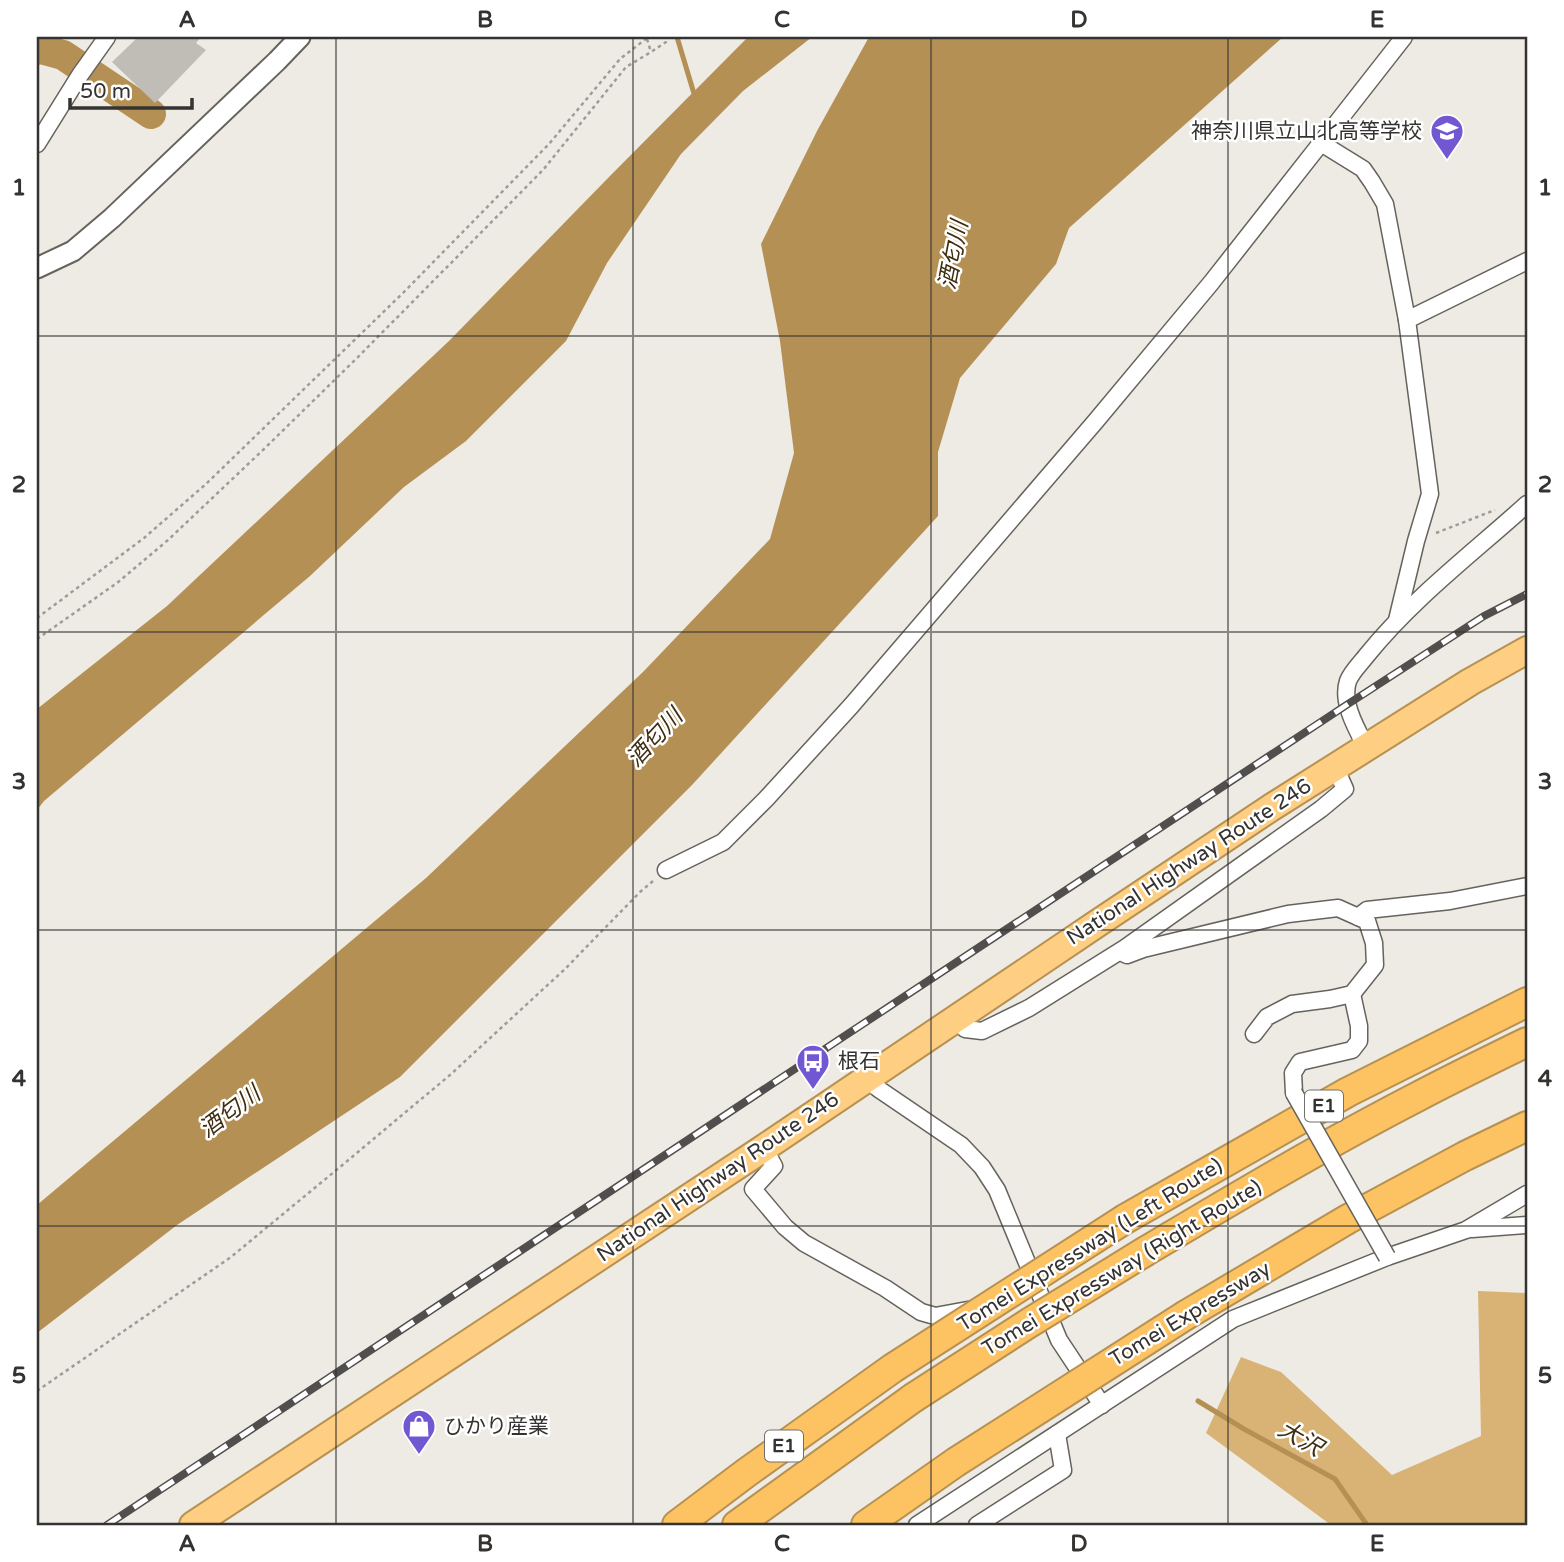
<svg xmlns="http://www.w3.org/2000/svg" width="1564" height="1562" viewBox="0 0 1564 1562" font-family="'Varela Round','Noto Sans JP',sans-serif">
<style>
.forest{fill:#d9b376}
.water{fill:#b59054}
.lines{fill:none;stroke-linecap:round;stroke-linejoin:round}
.stream{stroke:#b59054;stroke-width:5}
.river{stroke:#b59054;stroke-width:30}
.building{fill:#c0bcb6}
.minor-casing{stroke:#66635d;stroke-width:19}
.tertiary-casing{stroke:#66635d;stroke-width:23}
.trunk-casing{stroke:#b79151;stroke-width:30}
.motorway-casing{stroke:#b79151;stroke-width:32}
.path{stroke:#9f9c98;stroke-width:2.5;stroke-dasharray:3.5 3.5;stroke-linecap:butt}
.minor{stroke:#fff;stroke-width:16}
.tertiary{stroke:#fff;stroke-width:19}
.trunk{stroke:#fecf82;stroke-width:26}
.motorway{stroke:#fdc362;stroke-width:28}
.rail-casing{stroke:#514f4d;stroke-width:8}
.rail{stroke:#fff;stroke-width:5;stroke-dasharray:16;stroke-linecap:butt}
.minor-bridge-casing{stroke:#66635d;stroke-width:19;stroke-linecap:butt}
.motorway-bridge-casing{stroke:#b79151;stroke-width:32;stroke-linecap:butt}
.minor-bridge{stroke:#fff;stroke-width:16}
.motorway-bridge{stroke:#fdc362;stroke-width:28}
.grid{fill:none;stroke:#353331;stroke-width:2;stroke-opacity:0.55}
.labels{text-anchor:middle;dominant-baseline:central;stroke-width:5;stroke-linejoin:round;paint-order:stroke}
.shield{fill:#fff;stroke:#72706f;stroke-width:2}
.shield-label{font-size:19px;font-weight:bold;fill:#353331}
.poi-label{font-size:21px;fill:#353331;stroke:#fff;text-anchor:start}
.street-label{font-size:21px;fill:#353331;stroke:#fff}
.water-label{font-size:23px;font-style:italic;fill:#3e2e12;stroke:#fff}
.neatline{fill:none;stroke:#353331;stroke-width:2.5}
.grid-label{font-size:23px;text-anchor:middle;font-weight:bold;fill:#353331}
</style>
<rect width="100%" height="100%" fill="#eeeae4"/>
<polygon class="forest" points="1478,1291 1527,1293 1527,1525 1331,1525 1206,1433 1241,1357 1281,1372 1392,1475 1481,1436"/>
<g class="water">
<polygon points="748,37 812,37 743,91 681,154 607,263 566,341 466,441 404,487 310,576 44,801 37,810 37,709 167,606 449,341 609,177"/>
<polygon points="869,37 1283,37 1069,228 1056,264 960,378 938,452 938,516 692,785 400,1077 177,1225 37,1333 37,1205 426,878 643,672 770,539 794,453 780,341 761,244 817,131"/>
</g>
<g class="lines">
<g class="stream">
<polyline points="677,37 695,97"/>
<polyline points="1198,1401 1244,1429 1335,1479 1367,1525"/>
</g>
<polyline class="river" points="37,50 41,49 63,55 151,114"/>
</g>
<polygon class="building" points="138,37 201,37 196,43 206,50 155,103 112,62"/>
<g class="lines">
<defs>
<g id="minor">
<polyline points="1321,143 1404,37"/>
<polyline points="37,144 80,75 107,37"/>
<polyline points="1407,320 1527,261"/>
<path d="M1366,747c-10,-19 -25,-45 -18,-66 4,-10 13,-18 19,-26 45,-56 107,-103 160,-151"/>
<polyline points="666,870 723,842 766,799 851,706 1095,422 1211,283 1321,143 1363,169 1372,182 1385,204 1407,320 1430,494 1416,541 1397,620"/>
<polyline points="1358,917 1367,910 1450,901 1527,886"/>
<polyline points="1123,953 1127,955 1143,949 1288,914 1338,908 1367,921 1374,943 1375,965 1352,994 1330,999 1292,1004 1267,1017 1254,1034"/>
<polyline points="956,1018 965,1029 982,1031 1029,1008 1125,948 1321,809 1345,789 1335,767"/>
<polyline points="866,1079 880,1090 961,1145 982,1167 997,1190 1059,1340 1102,1405"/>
<polyline points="1294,1093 1293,1073 1300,1062 1352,1050 1359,1041 1359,1026 1352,994"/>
<polyline points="764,1148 774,1166 753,1189 785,1227 804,1243 885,1288 921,1312 935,1316 973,1309"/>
<polyline points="1472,1229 1527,1225"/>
<polyline points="917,1525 1233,1319 1387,1257 1466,1230 1527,1194"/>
<polyline points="977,1525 1063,1470 1057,1434"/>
</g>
<polyline id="tertiary" points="37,268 73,251 112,218 277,61 300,37"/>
<polyline id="trunk" points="193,1525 764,1148 1095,925 1272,807 1470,682 1527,650"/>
<g id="motorway">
<polyline points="1125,1219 1348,1092 1527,1002"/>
<path d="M1146,1251c89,-53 178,-106 271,-154 36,-19 73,-37 110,-55"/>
<polyline points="1186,1315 1348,1219 1465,1156 1527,1126"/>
<polyline points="677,1525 746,1473 893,1368"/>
<polyline points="737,1525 913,1398"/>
<polyline points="866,1525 956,1462"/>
</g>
</defs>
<use href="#minor" class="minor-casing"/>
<use href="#tertiary" class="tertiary-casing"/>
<use href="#trunk" class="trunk-casing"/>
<use href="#motorway" class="motorway-casing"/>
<g class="path">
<polyline points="647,39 651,52"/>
<polyline points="1436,533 1495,510"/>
<polyline points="37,618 144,538 206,484 403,293 549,144 620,59 647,38"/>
<polyline points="37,639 117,583 168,540 264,449 357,358 543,170 626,67 651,52 666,42 669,37"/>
<polyline points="37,1391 231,1257 340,1167 450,1075 565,969 640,892 653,881"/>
</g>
<use href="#minor" class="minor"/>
<use href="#tertiary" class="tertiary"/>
<use href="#trunk" class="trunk"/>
<use href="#motorway" class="motorway"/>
<defs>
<polyline id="rail" points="107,1525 840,1039 1348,704 1484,616 1527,594"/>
</defs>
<use href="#rail" class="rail-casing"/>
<use href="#rail" class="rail"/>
<defs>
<polyline id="minor-bridge" points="1294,1093 1387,1257"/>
<g id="motorway-bridge">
<polyline points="893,1368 1125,1219"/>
<polyline points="913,1398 1029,1323 1146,1251"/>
<polyline points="956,1462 1186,1315"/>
</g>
</defs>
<use href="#minor-bridge" class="minor-bridge-casing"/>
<use href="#motorway-bridge" class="motorway-bridge-casing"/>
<use href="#minor-bridge" class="minor-bridge"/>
<use href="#motorway-bridge" class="motorway-bridge"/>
</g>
<path class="grid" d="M336,37v1488M633,37v1488M931,37v1488M1228,37v1488M37,336h1490M37,632h1490M37,930h1490M37,1226h1490"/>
<defs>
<symbol id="school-pin" viewBox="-11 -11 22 30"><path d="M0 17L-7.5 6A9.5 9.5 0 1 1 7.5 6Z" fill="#7158d2" stroke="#fff"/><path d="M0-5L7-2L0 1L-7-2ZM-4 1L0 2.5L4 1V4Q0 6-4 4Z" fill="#fff"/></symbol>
<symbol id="bus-pin" viewBox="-11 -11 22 30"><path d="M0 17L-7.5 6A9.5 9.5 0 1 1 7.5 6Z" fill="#7158d2" stroke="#fff"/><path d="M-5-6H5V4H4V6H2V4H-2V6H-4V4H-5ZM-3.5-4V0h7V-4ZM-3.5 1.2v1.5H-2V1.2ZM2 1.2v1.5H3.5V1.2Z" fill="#fff"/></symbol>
<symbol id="shop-pin" viewBox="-11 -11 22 30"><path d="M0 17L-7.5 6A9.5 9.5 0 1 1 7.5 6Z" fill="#7158d2" stroke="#fff"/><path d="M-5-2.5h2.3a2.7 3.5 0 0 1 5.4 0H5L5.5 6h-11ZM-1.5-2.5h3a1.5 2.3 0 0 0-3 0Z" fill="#fff"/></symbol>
</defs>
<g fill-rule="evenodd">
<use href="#school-pin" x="1428" y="112" width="38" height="52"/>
<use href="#bus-pin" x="794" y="1042" width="38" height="52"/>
<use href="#shop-pin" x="400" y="1407" width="38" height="52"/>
</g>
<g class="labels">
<g class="shield">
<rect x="1305" y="1090.5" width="38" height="31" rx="5"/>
<rect x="765" y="1430.5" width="38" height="31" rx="5"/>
</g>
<g class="shield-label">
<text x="1324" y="1106">E1</text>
<text x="784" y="1446">E1</text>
</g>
<g class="poi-label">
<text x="1422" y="131" text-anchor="end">神奈川県立山北高等学校</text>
<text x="838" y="1061">根石</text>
<text x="444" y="1426">ひかり産業</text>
</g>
<g class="street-label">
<text transform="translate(1189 862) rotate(-33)">National Highway Route 246</text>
<text transform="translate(718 1177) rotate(-34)">National Highway Route 246</text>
<text transform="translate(1090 1245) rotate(-32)">Tomei Expressway (Left Route)</text>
<text transform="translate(1122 1268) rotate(-31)">Tomei Expressway (Right Route)</text>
<text transform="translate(1190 1314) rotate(-31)">Tomei Expressway</text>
</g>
<g class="water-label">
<text transform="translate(954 255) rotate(-79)">酒匂川</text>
<text transform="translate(655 738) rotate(-47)">酒匂川</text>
<text transform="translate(230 1112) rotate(-37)">酒匂川</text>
<text transform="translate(1300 1439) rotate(30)">大沢</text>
</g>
</g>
<rect width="1564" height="1562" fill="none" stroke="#ffffff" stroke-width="77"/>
<path d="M70 98v10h122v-10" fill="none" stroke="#353331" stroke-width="3.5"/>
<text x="80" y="98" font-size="21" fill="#353331" stroke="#ffffff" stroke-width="5" paint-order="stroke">50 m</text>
<rect x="38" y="38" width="1488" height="1486" class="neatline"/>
<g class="grid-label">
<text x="187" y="27">A</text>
<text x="485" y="27">B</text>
<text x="782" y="27">C</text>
<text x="1079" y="27">D</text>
<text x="1377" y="27">E</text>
<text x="19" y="195">1</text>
<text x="1545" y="195">1</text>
<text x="19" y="492">2</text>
<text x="1545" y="492">2</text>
<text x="19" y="789">3</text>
<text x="1545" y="789">3</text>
<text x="19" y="1086">4</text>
<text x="1545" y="1086">4</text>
<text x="19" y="1383">5</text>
<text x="1545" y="1383">5</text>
<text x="187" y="1551">A</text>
<text x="485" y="1551">B</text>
<text x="782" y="1551">C</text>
<text x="1079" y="1551">D</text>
<text x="1377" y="1551">E</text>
</g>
</svg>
